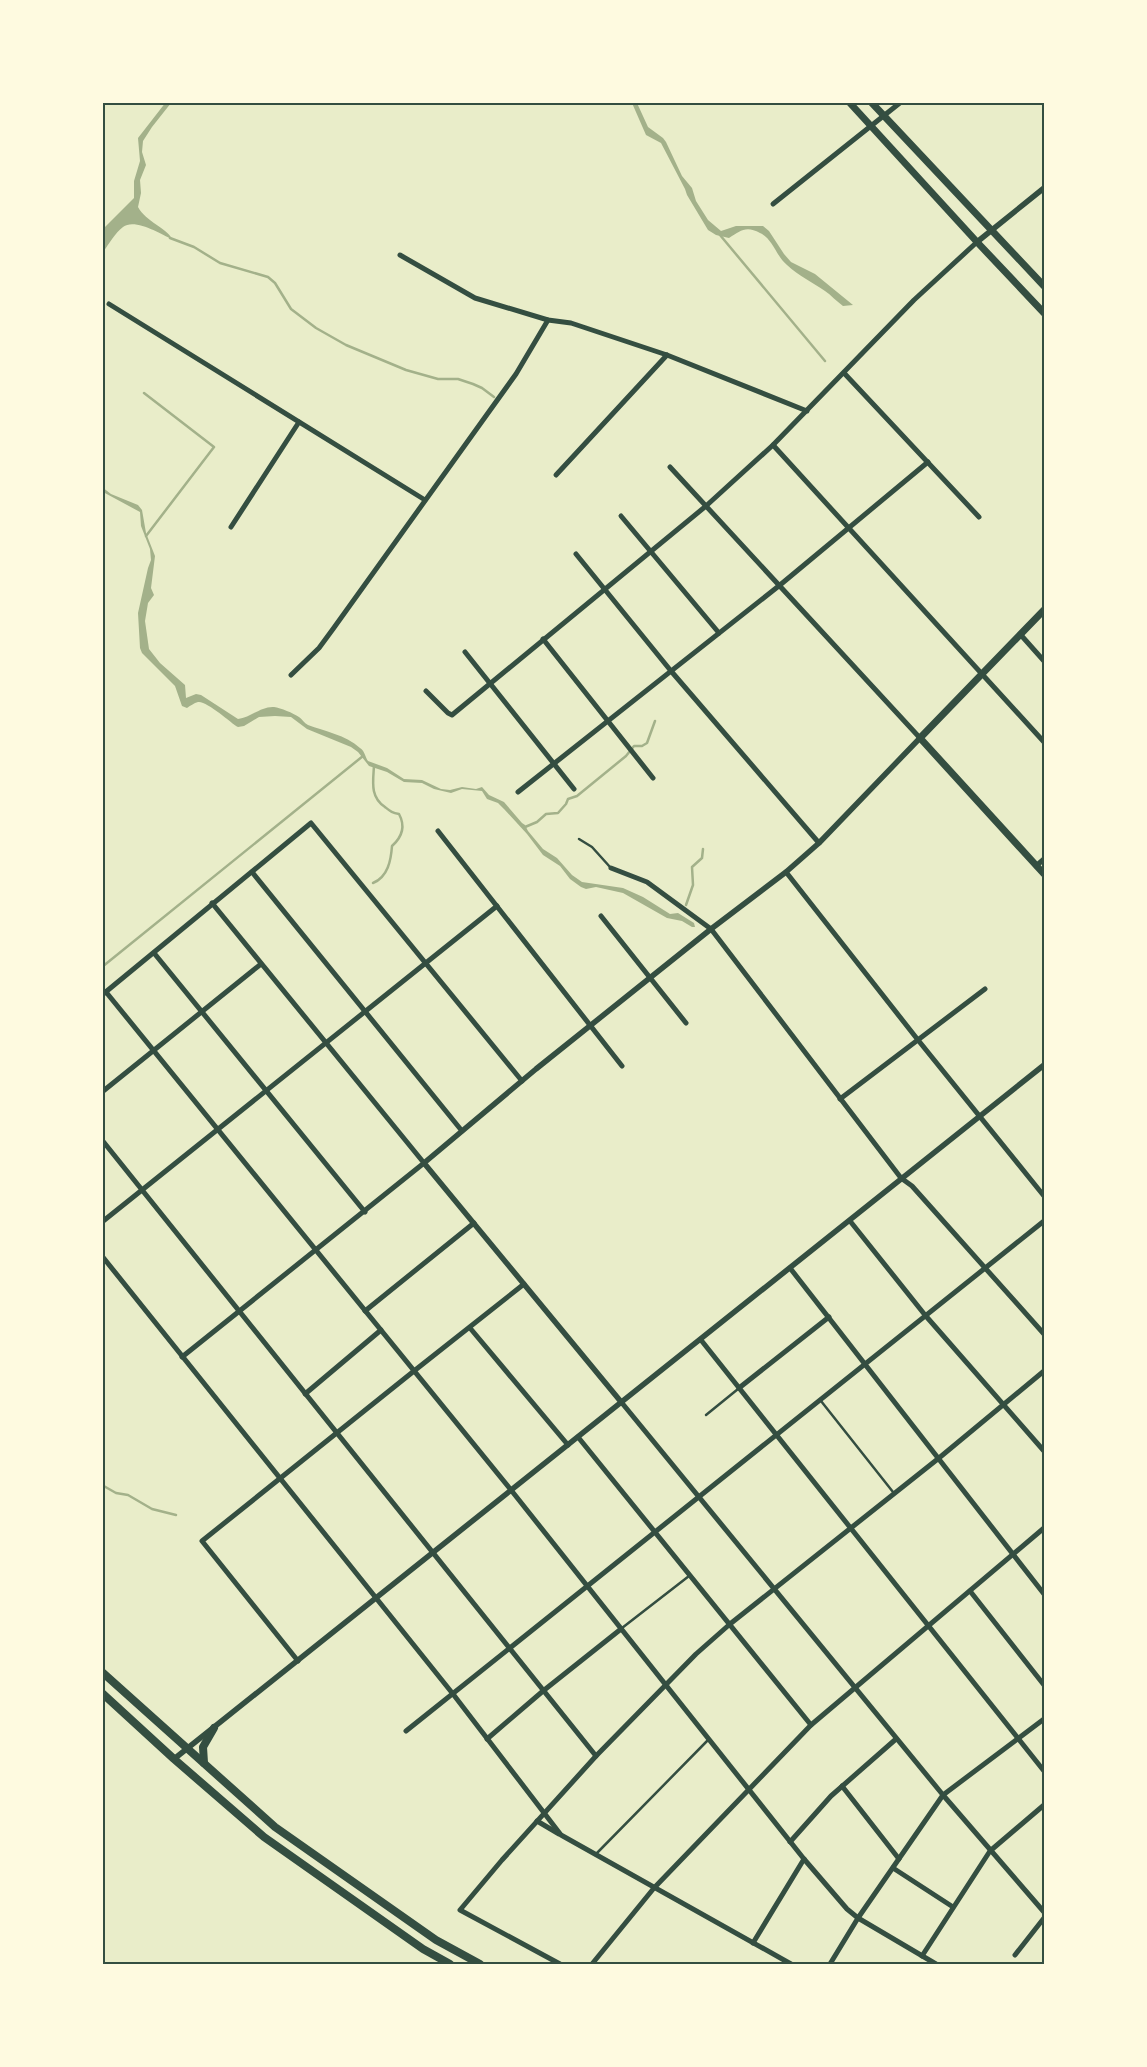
<svg xmlns="http://www.w3.org/2000/svg" width="1147" height="2067" viewBox="0 0 1147 2067" font-family="Barlow,sans-serif">
<style>
.water{fill:#a3b18a}
.lines{fill:none;stroke-linecap:round;stroke-linejoin:round}
.stream{stroke:#a3b18a;stroke-width:2.5}
.service{stroke:#344e41;stroke-width:2.5}
.minor{stroke:#344e41;stroke-width:5}
.tertiary{stroke:#344e41;stroke-width:5.5}
.secondary{stroke:#344e41;stroke-width:7}
.trunk{stroke:#344e41;stroke-width:8}
.neatline{fill:none;stroke:#344e41;stroke-width:2}
</style>
<rect width="100%" height="100%" fill="#e9edc9"/>
<g class="water">
<path d="M166,102l5,1 -19,24 -9,14 -1,11 4,13 -6,15 1,13 -3,14c8,15 29,21 34,32 -12,-5 -37,-21 -49,-12 -8,6 -14,17 -20,25v-23l31,-31v-17l6,-20 -2,-23z"/>
<path d="M632,103h5l11,24 15,11 3,4 16,34 10,12 4,13 12,19 13,11 15,-5h27l6,5 15,23 7,8 24,12 38,31 -10,1c-7,-5 -12,-11 -18,-15 -13,-9 -26,-15 -38,-26 -11,-9 -14,-26 -27,-32 -14,-8 -20,-2 -31,5l-13,-3 -8,-5 -21,-35 -2,-6 -24,-46 -15,-8z"/>
<path d="M102,487l9,7 27,11 4,5 4,23 9,23 -4,32 3,7 -6,8 -3,18 4,28 11,14 25,22 1,13 10,-4 5,1 37,24c12,-1 23,-13 36,-12 7,1 19,6 25,10 3,2 5,6 9,8 16,6 38,10 52,23 5,3 5,9 8,13l19,7 17,11 18,1 19,9 9,1 12,-3 14,2 6,-2 7,8 15,7 18,21 3,2 3,6 15,18 14,9 15,17 10,7 41,6 20,9 27,17 8,-1 16,10 1,4h-3l-10,-6 -15,-3 -44,-25 -27,-6 -10,2 -5,-2 -11,-8 -10,-13 -17,-11 -16,-21 -23,-25 -6,-6 -11,-4 -5,-8 -20,-2 -11,4 -17,-4 -12,-6 -18,-1 -17,-10 -18,-6 -11,-14 -7,-5 -44,-18 -16,-12 -16,-1 -16,1 -15,9 -6,1c-7,-4 -32,-27 -40,-25 -4,1 -8,4 -11,6l-5,-2 -7,-20 -33,-33 -2,-5 -2,-35 10,-45 3,-8 -1,-11 -9,-23 -1,-14 -37,-20z"/>
</g>
<g class="lines">
<g class="stream">
<polyline points="720,235 825,361"/>
<polyline points="170,238 194,247 220,263 268,277 275,283 291,309 316,328 346,345 406,370 438,379 458,379 473,384 482,388 494,397"/>
<polyline points="144,393 214,447 146,536"/>
<polyline points="525,827 537,822 546,814 558,813 566,804 568,799 577,796 626,756 634,746 642,746 647,743 655,721"/>
<path d="M373,883c15,-6 18,-23 19,-37 9,-8 14,-19 7,-32 -7,-1 -9,-3 -14,-7 -15,-10 -12,-25 -11,-41"/>
<polyline points="686,905 693,885 692,867 702,858 703,849"/>
<polyline points="102,967 363,756"/>
<polyline points="102,1485 116,1493 128,1495 152,1509 176,1515"/>
</g>
<g class="service">
<polyline points="579,839 592,847 610,867"/>
<polyline points="821,1401 893,1492"/>
<polyline points="706,1415 738,1389"/>
<polyline points="622,1628 689,1576"/>
<polyline points="596,1854 709,1739"/>
</g>
<g class="minor">
<polyline points="773,204 901,102"/>
<polyline points="400,255 475,298 548,320 571,323 667,355 807,411"/>
<polyline points="109,304 425,500"/>
<polyline points="844,373 979,517"/>
<polyline points="773,445 1044,742"/>
<polyline points="670,467 920,738"/>
<polyline points="556,475 667,355"/>
<polyline points="621,516 719,633"/>
<polyline points="231,527 299,422"/>
<polyline points="576,554 671,671 819,843"/>
<polyline points="1020,634 1044,661"/>
<polyline points="543,639 653,778"/>
<polyline points="465,652 574,789"/>
<polyline points="291,675 319,648 333,629 516,374 548,320"/>
<polyline points="426,691 448,713 452,715 706,506 773,445 914,300 977,242"/>
<polyline points="518,792 780,585 928,462"/>
<polyline points="438,831 622,1066"/>
<polyline points="1036,866 1044,859"/>
<polyline points="611,868 647,882 711,929 901,1178 912,1186 1044,1334"/>
<polyline points="252,872 462,1131"/>
<polyline points="786,872 918,1040 1044,1196"/>
<polyline points="601,916 686,1023"/>
<polyline points="154,953 365,1212"/>
<polyline points="106,992 511,1490 804,1859 847,1909 858,1918 936,1964"/>
<polyline points="102,995 311,823 522,1081"/>
<polyline points="102,1092 261,964"/>
<polyline points="840,1099 985,989"/>
<polyline points="102,1140 596,1756"/>
<polyline points="850,1221 925,1315 1044,1451"/>
<polyline points="102,1222 497,906"/>
<polyline points="102,1256 453,1694 561,1835 791,1964"/>
<polyline points="790,1268 1044,1594"/>
<polyline points="365,1311 474,1223"/>
<polyline points="470,1328 568,1445"/>
<polyline points="701,1340 1044,1771"/>
<polyline points="182,1357 424,1163 212,903"/>
<polyline points="739,1388 829,1317"/>
<polyline points="305,1394 381,1330"/>
<polyline points="622,1403 943,1795 1044,1912"/>
<polyline points="578,1437 811,1725"/>
<polyline points="970,1591 1044,1685"/>
<polyline points="298,1661 202,1541 414,1371 524,1284"/>
<polyline points="406,1731 1044,1221"/>
<polyline points="487,1739 543,1691 621,1629"/>
<polyline points="842,1786 899,1859"/>
<polyline points="537,1821 559,1834"/>
<polyline points="790,1842 831,1796 896,1739"/>
<polyline points="893,1868 953,1907"/>
<polyline points="753,1943 804,1859"/>
<polyline points="1015,1955 1044,1918"/>
<polyline points="922,1956 990,1851 1044,1805"/>
<polyline points="560,1964 460,1910 502,1860 596,1756 696,1654 730,1624 939,1458 1044,1371"/>
<polyline points="592,1964 654,1888 811,1725 1044,1528"/>
<polyline points="830,1964 858,1918 943,1795 1044,1719"/>
</g>
<g class="tertiary">
<polyline points="977,242 1044,188"/>
<polyline points="622,1403 424,1163 536,1069 711,929 786,872 819,843 920,738"/>
<polyline points="174,1759 1044,1065"/>
</g>
<g class="secondary">
<polyline points="849,102 977,242 1044,313"/>
<polyline points="871,102 1044,286"/>
<polyline points="1044,610 920,738 1044,874"/>
</g>
<g class="trunk">
<polyline points="102,1672 275,1827 436,1940 480,1964"/>
<polyline points="102,1693 174,1759 264,1837 423,1949 450,1964"/>
<polyline points="204,1763 203,1747 214,1728"/>
</g>
</g>
<rect width="1147" height="2067" fill="none" stroke="#fefae0" stroke-width="208"/>
<rect x="104" y="104" width="939" height="1859" class="neatline"/>
</svg>
